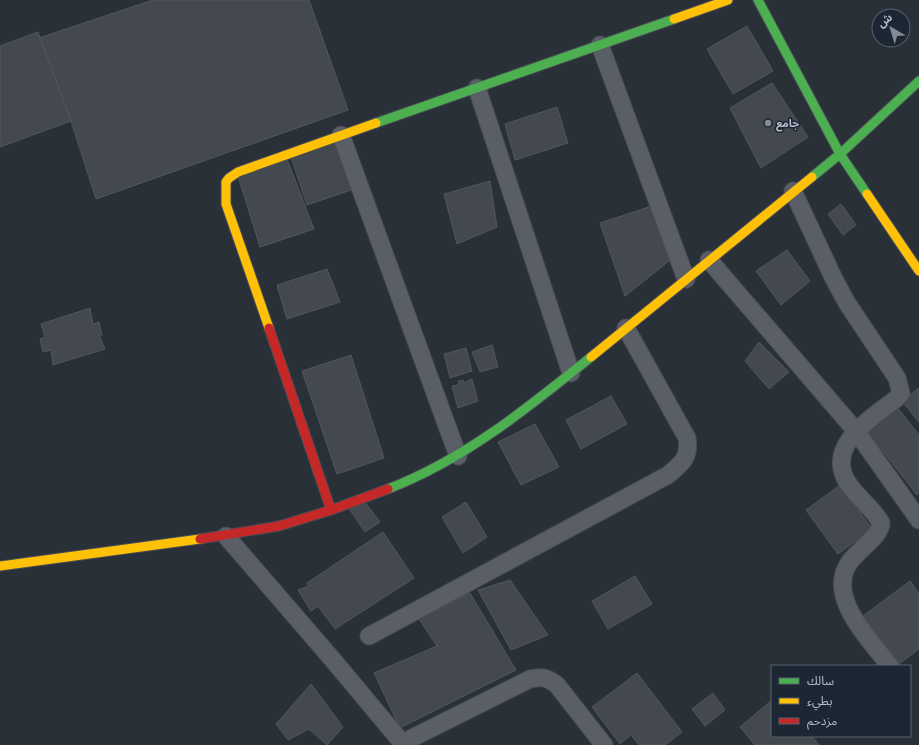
<svg xmlns="http://www.w3.org/2000/svg" width="919" height="745" viewBox="0 0 919 745" font-family="Figtree,'Noto Sans Arabic',sans-serif">
<style>
.building{fill:#444950;stroke:#52575f}
.lines{fill:none;stroke-linecap:round;stroke-linejoin:round}
.street-casing{stroke:#484c53;stroke-width:19}
.fast-casing{stroke:#484c53;stroke-width:11}
.slow-casing{stroke:#484c53;stroke-width:11}
.jam-casing{stroke:#484c53;stroke-width:11}
.street{stroke:#5a5e66;stroke-width:17}
.fast{stroke:#4caf50;stroke-width:9}
.slow{stroke:#ffc107;stroke-width:9}
.jam{stroke:#c62828;stroke-width:9}
.poi-dot{fill:#848b96;stroke:#1d2633;stroke-width:1.5}
.labels{text-anchor:middle;dominant-baseline:central;stroke-width:3;stroke-linejoin:round;paint-order:stroke}
.poi-label{font-size:11px;font-weight:bold;fill:#b4bcc9;stroke:#1d2633;text-anchor:start}
</style>
<rect width="100%" height="100%" fill="#2a3038"/>
<g class="building">
<polygon points="153,0 309,0 348,110 96,199 71,121 39,38"/>
<polygon points="747,26 773,71 733,94 707,49"/>
<polygon points="38,32 71,121 0,147 0,46"/>
<polygon points="772,83 808,137 761,168 730,108"/>
<polygon points="557,107 568,143 515,160 505,124"/>
<polygon points="339,140 357,188 307,205 291,157"/>
<polygon points="287,159 314,229 260,247 238,176"/>
<polygon points="490,181 497,227 457,244 444,194"/>
<polygon points="841,204 856,225 843,235 828,214"/>
<polygon points="652,206 669,261 625,296 600,223"/>
<polygon points="787,250 810,281 781,305 756,271"/>
<polygon points="327,269 340,302 287,319 277,285"/>
<polygon points="90,308 93,324 99,322 102,335 99,335 105,349 53,365 51,350 43,352 40,339 45,337 41,324"/>
<polygon points="759,342 789,372 769,389 745,361"/>
<polygon points="492,345 498,367 480,372 472,352"/>
<polygon points="466,348 472,371 450,378 444,354"/>
<polygon points="351,355 384,458 337,474 302,371"/>
<polygon points="472,379 478,401 458,408 452,386 459,385 458,381 463,380 464,383"/>
<polygon points="919,388 919,422 902,401"/>
<polygon points="611,396 627,424 581,449 566,420"/>
<polygon points="894,403 919,435 919,493 917,495 864,427"/>
<polygon points="535,424 559,467 521,485 498,442"/>
<polygon points="840,485 872,529 838,554 806,510"/>
<polygon points="364,501 380,522 365,532 348,507"/>
<polygon points="466,502 487,537 463,553 442,517"/>
<polygon points="383,532 414,578 335,629 318,606 311,611 298,590 309,586 307,583"/>
<polygon points="635,576 652,604 608,629 592,601"/>
<polygon points="510,580 548,635 511,650 478,590"/>
<polygon points="910,581 919,594 919,649 899,664 863,616"/>
<polygon points="470,593 516,670 400,728 374,673 437,646 419,619"/>
<polygon points="637,673 682,732 665,745 639,745 631,735 620,744 592,707"/>
<polygon points="311,684 343,727 327,745 309,729 288,740 276,724"/>
<polygon points="713,693 725,710 705,726 692,709"/>
<polygon points="772,700 772,736 812,736 819,745 755,745 740,727"/>
</g>
<g class="lines">
<defs>
<g id="street">
<polyline points="600,45 686,279"/>
<polyline points="477,88 571,373"/>
<polyline points="341,135 458,456"/>
<path d="M793,191l41,88 13,24 50,75 4,15 -4,5c-22,18 -69,44 -52,80 8,17 27,28 36,45 0,9 -11,18 -17,24 -5,5 -11,10 -15,16 -23,34 21,77 41,103"/>
<polyline points="709,260 856,431 919,520"/>
<polyline points="226,536 333,660 404,745"/>
<path d="M369,636l299,-161c14,-12 22,-17 19,-37l-61,-110"/>
<path d="M402,743l128,-64c12,-3 18,-1 27,6l47,60"/>
</g>
<g id="fast">
<polyline points="758,0 840,154 867,194"/>
<polyline points="376,123 674,19"/>
<polyline points="812,177 840,154 919,81"/>
<path d="M388,489c76,-29 141,-82 203,-132"/>
</g>
<g id="slow">
<polyline points="674,19 728,0"/>
<polyline points="867,194 919,271"/>
<polyline points="269,328 226,204 226,182 229,178 238,172 376,123"/>
<polyline points="591,357 812,177"/>
<polyline points="0,566 200,539"/>
</g>
<g id="jam">
<polyline points="269,328 331,510"/>
<polyline points="200,539 279,526 331,510 388,489"/>
</g>
</defs>
<use href="#street" class="street-casing"/>
<use href="#fast" class="fast-casing"/>
<use href="#slow" class="slow-casing"/>
<use href="#jam" class="jam-casing"/>
<use href="#street" class="street"/>
<use href="#fast" class="fast"/>
<use href="#slow" class="slow"/>
<use href="#jam" class="jam"/>
</g>
<circle class="poi-dot" cx="768" cy="123" r="4"/>
<g class="labels">
<g class="poi-label">
<text x="776" y="123">جامع</text>
</g>
</g>
<rect x="771" y="665" width="140" height="72" fill="#1d2633" stroke="#59626f"/>
<rect x="779" y="678" width="20" height="6" fill="#4caf50" stroke="#59626f"/>
<text x="807" y="685" font-size="12" fill="#b4bcc9">سالك</text>
<rect x="779" y="698" width="20" height="6" fill="#ffc107" stroke="#59626f"/>
<text x="807" y="705" font-size="12" fill="#b4bcc9">بطيء</text>
<rect x="779" y="718" width="20" height="6" fill="#c62828" stroke="#59626f"/>
<text x="807" y="725" font-size="12" fill="#b4bcc9">مزدحم</text>
<g transform="translate(891 28) rotate(322)"><circle r="19" fill="#1d2633" stroke="#59626f"/>
<path d="M0-3L7 15L0 10L-7 15Z" fill="#848b96"/>
<text y="-6" font-size="11" font-weight="bold" text-anchor="middle" fill="#b4bcc9">ش</text>
</g>
</svg>
